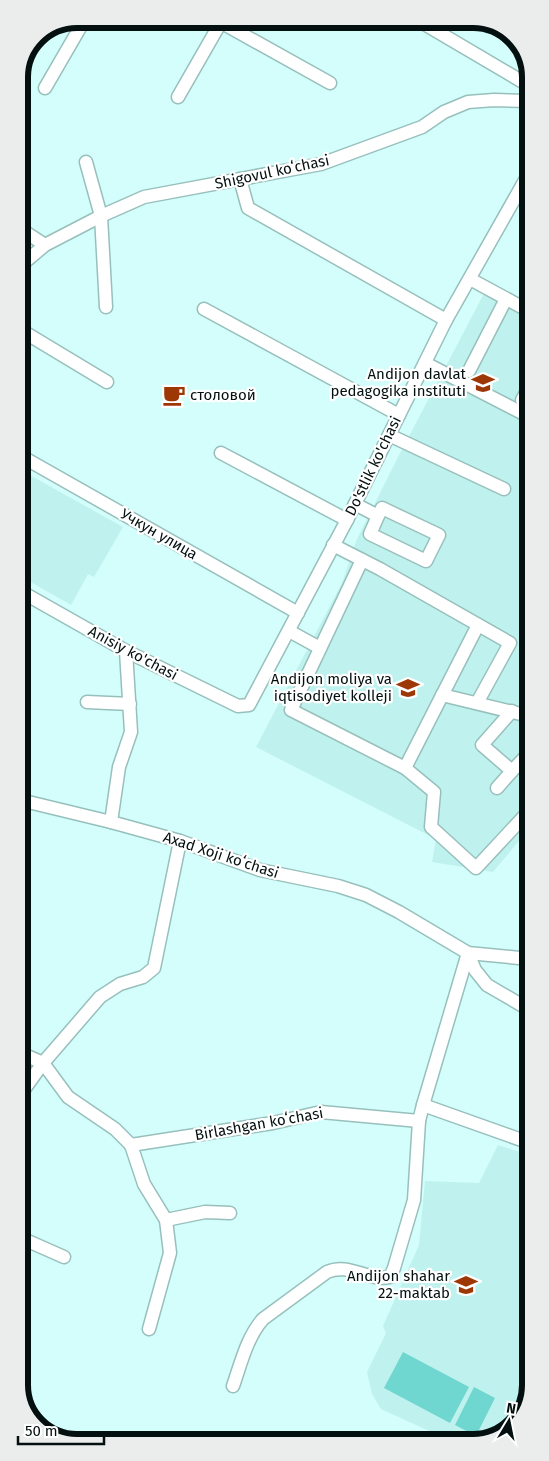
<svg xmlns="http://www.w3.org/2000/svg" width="549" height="1461" viewBox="0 0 549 1461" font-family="'Fira Sans',sans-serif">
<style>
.built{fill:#bff2ee}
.green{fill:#6fd6d0}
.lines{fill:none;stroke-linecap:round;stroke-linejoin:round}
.minor-casing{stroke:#97c0bd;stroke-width:15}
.minor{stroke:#fff;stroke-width:12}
.labels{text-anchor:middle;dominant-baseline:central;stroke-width:4.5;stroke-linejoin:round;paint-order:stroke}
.street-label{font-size:15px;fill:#03100f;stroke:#fff}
.poi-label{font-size:15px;fill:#03100f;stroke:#fff;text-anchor:end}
.rim{fill:none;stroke:#03100f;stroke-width:6}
</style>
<rect width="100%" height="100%" fill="#d4fefb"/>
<g class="built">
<polygon points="489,284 529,306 529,616 523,624 529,628 529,829 493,872 432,862 436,839 256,747 342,583 357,539 396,461"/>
<polygon points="19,469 123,527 94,577 88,574 71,605 20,576"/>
<polygon points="498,1145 530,1155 530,1384 518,1420 487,1440 449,1440 381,1409 372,1394 367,1372 386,1333 383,1326 419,1245 425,1181 479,1183"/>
</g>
<g class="green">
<polygon points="403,1352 469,1387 450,1423 384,1388"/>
<polygon points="474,1387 495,1398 476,1436 455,1425"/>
</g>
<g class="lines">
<defs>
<g id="minor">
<polyline points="215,19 330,83"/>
<polyline points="416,19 528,85"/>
<polyline points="45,88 85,19"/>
<polyline points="178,97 221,22"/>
<polyline points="86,162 101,216 106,307"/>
<polyline points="240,179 248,208 446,320"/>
<polyline points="19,228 45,245"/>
<polyline points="19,267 45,245 101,216 144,197 321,164 422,127 444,112 468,102 494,100 528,101"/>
<polyline points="470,279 529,311"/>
<polyline points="204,309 399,415"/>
<polyline points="19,329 107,382"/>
<polyline points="425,363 526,415 529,419"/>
<polyline points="469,371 506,299"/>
<polyline points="522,400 529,387"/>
<polyline points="389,435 504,489"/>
<polyline points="221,453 347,520"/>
<polyline points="19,455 298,613"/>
<polyline points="355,504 378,516 382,508 439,535 426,561 370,534 378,516"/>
<polyline points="333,545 380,569 510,643 477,703"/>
<polyline points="362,560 291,710 405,768 434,792 431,827 476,868 529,811"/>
<polyline points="20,591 126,651 238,706 249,705 347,520 446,320 528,175"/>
<polyline points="289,631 320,648"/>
<polyline points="442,695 529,716"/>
<polyline points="87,702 130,704"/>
<polyline points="512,711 482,745 512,771 529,753"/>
<polyline points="405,768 478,625"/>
<polyline points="497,788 512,771"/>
<polyline points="20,800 111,822 180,841 260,870 338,886 366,895 399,912 468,953 530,959"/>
<polyline points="111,822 119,767 131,732 126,651"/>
<polyline points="468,953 475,970 487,985 530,1010"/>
<polyline points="20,1053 43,1063 68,1097 115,1129 131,1145 273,1123 321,1112 419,1121"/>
<polyline points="20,1095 43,1063 100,997 120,984 143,977 154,968 180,841"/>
<polyline points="423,1105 530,1143"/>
<polyline points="131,1145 144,1184 166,1220 170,1253 149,1329"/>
<polyline points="166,1220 205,1212 230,1213"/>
<polyline points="21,1238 64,1257"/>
<path d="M233,1386c8,-23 14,-49 30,-67l64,-47c22,-10 41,10 63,5l4,-9 20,-68 5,-79 4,-16 45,-152"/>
</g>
</defs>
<use href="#minor" class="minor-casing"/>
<use href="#minor" class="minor"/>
</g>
<defs>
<symbol id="university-bare" viewBox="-9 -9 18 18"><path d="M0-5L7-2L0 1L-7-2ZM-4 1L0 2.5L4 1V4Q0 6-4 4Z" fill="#9d3806" stroke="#fff" stroke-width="2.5" paint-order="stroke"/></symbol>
<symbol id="cafe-bare" viewBox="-9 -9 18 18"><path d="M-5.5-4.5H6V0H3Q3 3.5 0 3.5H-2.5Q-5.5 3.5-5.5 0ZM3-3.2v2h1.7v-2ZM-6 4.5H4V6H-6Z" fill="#9d3806" stroke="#fff" stroke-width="2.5" paint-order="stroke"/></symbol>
<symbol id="school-bare" viewBox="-9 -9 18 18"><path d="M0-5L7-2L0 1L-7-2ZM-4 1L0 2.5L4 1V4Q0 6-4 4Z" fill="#9d3806" stroke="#fff" stroke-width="2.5" paint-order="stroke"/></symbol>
</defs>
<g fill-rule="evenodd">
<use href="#university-bare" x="467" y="367" width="32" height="32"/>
<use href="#cafe-bare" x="158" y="379" width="32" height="32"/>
<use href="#university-bare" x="392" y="672" width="32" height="32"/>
<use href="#school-bare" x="450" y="1269" width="32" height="32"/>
</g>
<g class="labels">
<g class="street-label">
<text transform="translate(272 172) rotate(-12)">Shigovul koʻchasi</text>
<text transform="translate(373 466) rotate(-64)">Do'stlik ko'chasi</text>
<text transform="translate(159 534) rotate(30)">Учкун улица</text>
<text transform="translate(133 653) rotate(28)">Anisiy ko'chasi</text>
<text transform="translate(221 855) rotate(18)">Axad Xoji koʻchasi</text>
<text transform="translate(259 1124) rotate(-10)">Birlashgan koʻchasi</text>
</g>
<g class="poi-label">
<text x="466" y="374">Andijon davlat<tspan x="466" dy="17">pedagogika instituti</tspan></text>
<text x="190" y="395" text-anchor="start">столовой</text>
<text x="392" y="679">Andijon moliya va<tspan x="392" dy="17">iqtisodiyet kolleji</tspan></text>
<text x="450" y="1276">Andijon shahar<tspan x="450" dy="17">22-maktab</tspan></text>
</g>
</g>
<path d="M0 0H549V1461H0ZM77 28H473A49 49 0 0 1 522 77V1385A49 49 0 0 1 473 1434H77A49 49 0 0 1 28 1385V77A49 49 0 0 1 77 28Z" fill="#ebecec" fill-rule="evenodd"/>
<path class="rim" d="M77 28H473A49 49 0 0 1 522 77V1385A49 49 0 0 1 473 1434H77A49 49 0 0 1 28 1385V77A49 49 0 0 1 77 28Z"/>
<g transform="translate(509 1421) rotate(10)" stroke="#ffffff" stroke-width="4" paint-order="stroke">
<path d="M0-4L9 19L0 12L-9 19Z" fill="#03100f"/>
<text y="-8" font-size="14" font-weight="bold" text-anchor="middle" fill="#03100f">N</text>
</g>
<path d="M18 1436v8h86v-8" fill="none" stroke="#03100f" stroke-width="2.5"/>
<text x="25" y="1436" font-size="15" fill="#03100f" stroke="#ffffff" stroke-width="4" paint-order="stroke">50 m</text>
</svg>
